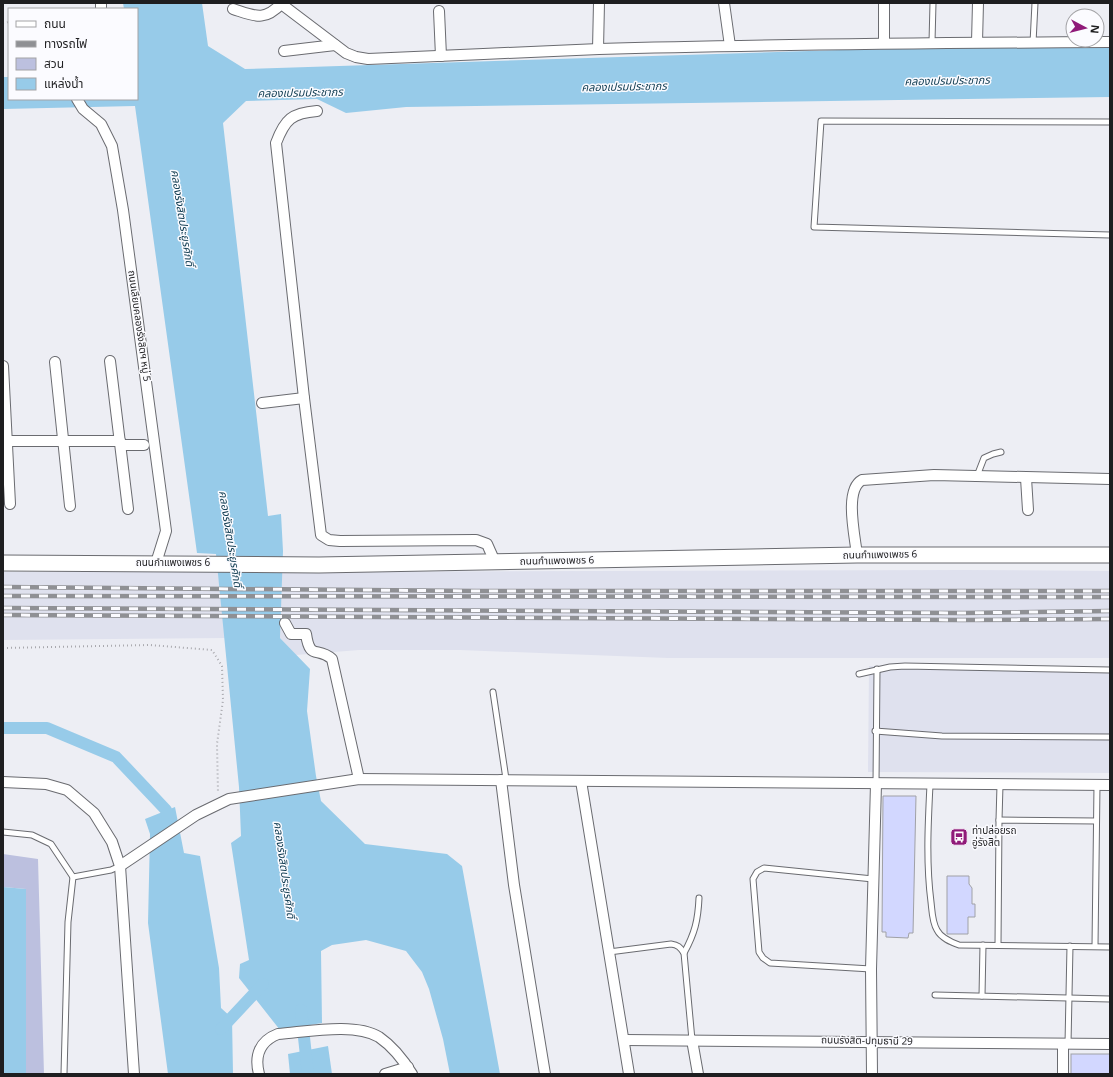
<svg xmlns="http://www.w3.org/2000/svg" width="1113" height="1077" viewBox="0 0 1113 1077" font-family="Georgia,'Noto Sans Thai',serif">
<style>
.built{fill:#dfe1ee}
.green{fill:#bcc0df}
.water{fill:#97cbe9}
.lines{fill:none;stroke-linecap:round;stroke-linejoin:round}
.canal{stroke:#97cbe9;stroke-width:12}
.building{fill:#d2d7ff;stroke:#a0a1a6}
.lane-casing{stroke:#6a6b70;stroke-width:7}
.street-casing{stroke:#6a6b70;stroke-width:12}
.secondary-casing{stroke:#6a6b70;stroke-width:17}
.path{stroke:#a8a8ad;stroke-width:2;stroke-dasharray:1 3;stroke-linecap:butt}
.lane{stroke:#fff;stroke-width:5}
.street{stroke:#fff;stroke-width:10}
.secondary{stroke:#fff;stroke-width:15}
.rail-casing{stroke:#8f9094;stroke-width:4.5}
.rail{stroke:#fbfbff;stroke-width:3;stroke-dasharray:9;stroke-linecap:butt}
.labels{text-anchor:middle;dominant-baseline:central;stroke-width:3;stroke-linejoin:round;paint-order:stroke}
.street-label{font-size:10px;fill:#1e1e20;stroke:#fbfbff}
.poi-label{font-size:10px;fill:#1e1e20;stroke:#fbfbff;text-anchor:start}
.water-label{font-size:11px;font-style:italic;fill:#154055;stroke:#fbfbff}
</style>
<rect width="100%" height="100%" fill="#edeef4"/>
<g class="built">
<polygon points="964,570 1110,571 1110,658 668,658 460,650 359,650 296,655 280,638 282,572"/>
<polygon points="3,572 218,572 225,638 3,640"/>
<polygon points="869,666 1110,669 1110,773 868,772"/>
</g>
<polygon class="green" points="3,854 38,859 44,1074 26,1074 26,889 3,887"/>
<g class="water">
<polygon points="123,3 202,3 208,46 245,69 840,50 1110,45 1110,97 406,107 346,113 317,99 246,101 223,123 268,516 281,514 283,551 280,638 310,669 307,711 316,776 321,801 365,844 447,854 462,866 500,1074 450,1074 443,1039 429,989 422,972 406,951 366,940 332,945 321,951 322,1023 280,1030 239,978 240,964 249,960 231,843 241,836 239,787 216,554 197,553 135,106 3,109 3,77 9,77 9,99 137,99 137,9 124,9"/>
<polygon points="175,807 184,853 200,856 219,968 221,1008 232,1018 233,1074 168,1074 148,923 150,834 145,819"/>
<polygon points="3,887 26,889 26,1074 3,1074"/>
<polygon points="328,1046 332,1074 290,1074 288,1054"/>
</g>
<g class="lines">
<g class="canal">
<polyline points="3,728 47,728 116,757 166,810 169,827"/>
<polyline points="301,1010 308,1074"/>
<polyline points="221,1029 263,984"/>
</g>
</g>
<g class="building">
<polygon points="883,796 916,796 913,933 909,933 908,938 886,937 886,932 882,932"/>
<polygon points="947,876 969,876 969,884 972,888 972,904 975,904 975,917 968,917 968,934 947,934"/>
<rect x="1071" y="1054" width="39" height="20"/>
</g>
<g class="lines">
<defs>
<g id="lane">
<polyline points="932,42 933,3"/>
<polyline points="1033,43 1035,3"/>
<polyline points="1110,122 821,121 814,227 1110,235"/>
<polyline points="977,476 984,458 993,454 1001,452"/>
<polyline points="859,674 890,667 905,666 1110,670"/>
<polyline points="493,692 506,779"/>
<polyline points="875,731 942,736 1110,737"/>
<polyline points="876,784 877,669"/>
<path d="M930,785c-2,39 -4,78 1,117 1,8 1,20 6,28 4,8 14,12 22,15l151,2"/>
<polyline points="999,820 1000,785"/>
<polyline points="3,832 32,835 51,844 73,877 111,870 120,866"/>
<polyline points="998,945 999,820 1096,821"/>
<polyline points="1095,946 1097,785"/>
<path d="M609,952l62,-8c7,1 9,3 13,9l8,87"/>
<path d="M684,953c11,-20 14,-33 15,-55"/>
<polyline points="871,969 770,963 763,958 759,952 753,879 757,872 764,868 873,879"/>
<polyline points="935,995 1110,999"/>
<polyline points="982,996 983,945"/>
<polyline points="1068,1044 1070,946"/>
<polyline points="64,1074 68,922 73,877"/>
</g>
<g id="street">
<polyline points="101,3 101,9"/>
<path d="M280,3l66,50 10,4 12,2c77,-3 154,-7 231,-10 170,-5 341,-6 511,-7"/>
<polyline points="724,3 730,46"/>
<path d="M233,9c22,7 31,13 49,-6"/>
<polyline points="439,11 441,56"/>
<polyline points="977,42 978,3"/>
<polyline points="884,43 884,3"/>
<polyline points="598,49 599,3"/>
<polyline points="284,51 335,45"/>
<polyline points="77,99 83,109 101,124 112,146 123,210 166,531 156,563"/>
<path d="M317,111c-25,2 -32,8 -41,32l28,255 17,137 8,5 11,1 136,-1 11,4 8,18"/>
<polyline points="110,361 128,509"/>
<polyline points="55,362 70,506"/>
<polyline points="3,366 10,504"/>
<polyline points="262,403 304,398"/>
<polyline points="3,441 120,441"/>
<polyline points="121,445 144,445"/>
<polyline points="1026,478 1028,510"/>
<path d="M857,555c-2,-19 -13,-65 5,-75l72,-5 176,4"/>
<path d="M285,623l6,11h15c4,27 11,12 26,25l27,120"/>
<polyline points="501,780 514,885 545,1074"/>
<polyline points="581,781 629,1074"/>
<polyline points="3,782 46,784 67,790 94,813 112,842 120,866 134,1074"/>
<polyline points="120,866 196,815 229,799 359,779 1110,785"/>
<polyline points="625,1040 1110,1044"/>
<polyline points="692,1040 698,1074"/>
<path d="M259,1074c-5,-19 1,-33 19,-40 28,-2 77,-12 101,3 13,9 25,24 33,37"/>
<polyline points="385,1074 408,1067"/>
<polyline points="872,1074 871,969 876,784"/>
<polyline points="1063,1074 1063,1044"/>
</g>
<polyline id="secondary" points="3,563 319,565 857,555 1110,555"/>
</defs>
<use href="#lane" class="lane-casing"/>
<use href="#street" class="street-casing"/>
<use href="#secondary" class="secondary-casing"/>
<g class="path">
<polyline points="3,23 9,22"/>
<polyline points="3,648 150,645 212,650 222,666 223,700 217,744 218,793"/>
</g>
<use href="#lane" class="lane"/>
<use href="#street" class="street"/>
<use href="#secondary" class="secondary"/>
<defs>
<g id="rail">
<polyline points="3,587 476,591 1110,591"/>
<polyline points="3,596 1110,597"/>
<polyline points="3,608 963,613 1110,611"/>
<polyline points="3,615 963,620 1110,619"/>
</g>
</defs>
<use href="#rail" class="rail-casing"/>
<use href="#rail" class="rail"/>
</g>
<defs>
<symbol id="bus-square" viewBox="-11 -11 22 22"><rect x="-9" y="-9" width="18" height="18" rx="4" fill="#901a79" stroke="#fbfbff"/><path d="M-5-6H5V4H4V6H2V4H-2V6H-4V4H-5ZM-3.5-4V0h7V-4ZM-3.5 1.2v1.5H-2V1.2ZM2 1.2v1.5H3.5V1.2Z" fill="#fff"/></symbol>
</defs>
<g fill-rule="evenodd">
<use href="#bus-square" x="949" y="827" width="20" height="20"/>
</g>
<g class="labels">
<g class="street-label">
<text transform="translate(139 326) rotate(82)">ถนนเลียบคลองรังสิตฯ หมู่ 5</text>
<text transform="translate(880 555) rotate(-1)">ถนนกำแพงเพชร 6</text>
<text transform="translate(557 561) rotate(-1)">ถนนกำแพงเพชร 6</text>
<text x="173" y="563">ถนนกำแพงเพชร 6</text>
<text transform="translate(867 1041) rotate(1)">ถนนรังสิต-ปทุมธานี 29</text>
</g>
<g class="poi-label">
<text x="972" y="831">ท่าปล่อยรถ<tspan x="972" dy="12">อู่รังสิต</tspan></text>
</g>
<g class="water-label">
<text transform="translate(947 81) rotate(-1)">คลองเปรมประชากร</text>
<text transform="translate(624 87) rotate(-1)">คลองเปรมประชากร</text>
<text transform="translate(300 93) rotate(-1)">คลองเปรมประชากร</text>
<text transform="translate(182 218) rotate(81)">คลองรังสิตประยูรศักดิ์</text>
<text transform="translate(230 539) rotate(81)">คลองรังสิตประยูรศักดิ์</text>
<text transform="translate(284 870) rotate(82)">คลองรังสิตประยูรศักดิ์</text>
</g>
</g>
<rect width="1113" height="1077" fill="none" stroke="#1e1e20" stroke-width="8"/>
<rect x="8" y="8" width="130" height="92" fill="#fbfbff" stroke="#a3a3a6"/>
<rect x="16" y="21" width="20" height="6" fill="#ffffff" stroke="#a3a3a6"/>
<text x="44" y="28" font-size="12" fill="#1e1e20">ถนน</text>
<rect x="16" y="41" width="20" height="6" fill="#8f9094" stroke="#a3a3a6"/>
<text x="44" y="48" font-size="12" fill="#1e1e20">ทางรถไฟ</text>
<rect x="16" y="58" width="20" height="12" fill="#bcc0df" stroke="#a3a3a6"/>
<text x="44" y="68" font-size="12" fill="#1e1e20">สวน</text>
<rect x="16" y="78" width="20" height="12" fill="#97cbe9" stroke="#a3a3a6"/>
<text x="44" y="88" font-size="12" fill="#1e1e20">แหล่งน้ำ</text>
<g transform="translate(1085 28) rotate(97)"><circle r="19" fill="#fbfbff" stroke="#a3a3a6"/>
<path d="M0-3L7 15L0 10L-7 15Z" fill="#901a79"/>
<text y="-6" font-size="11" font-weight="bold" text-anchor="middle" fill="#1e1e20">N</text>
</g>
</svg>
